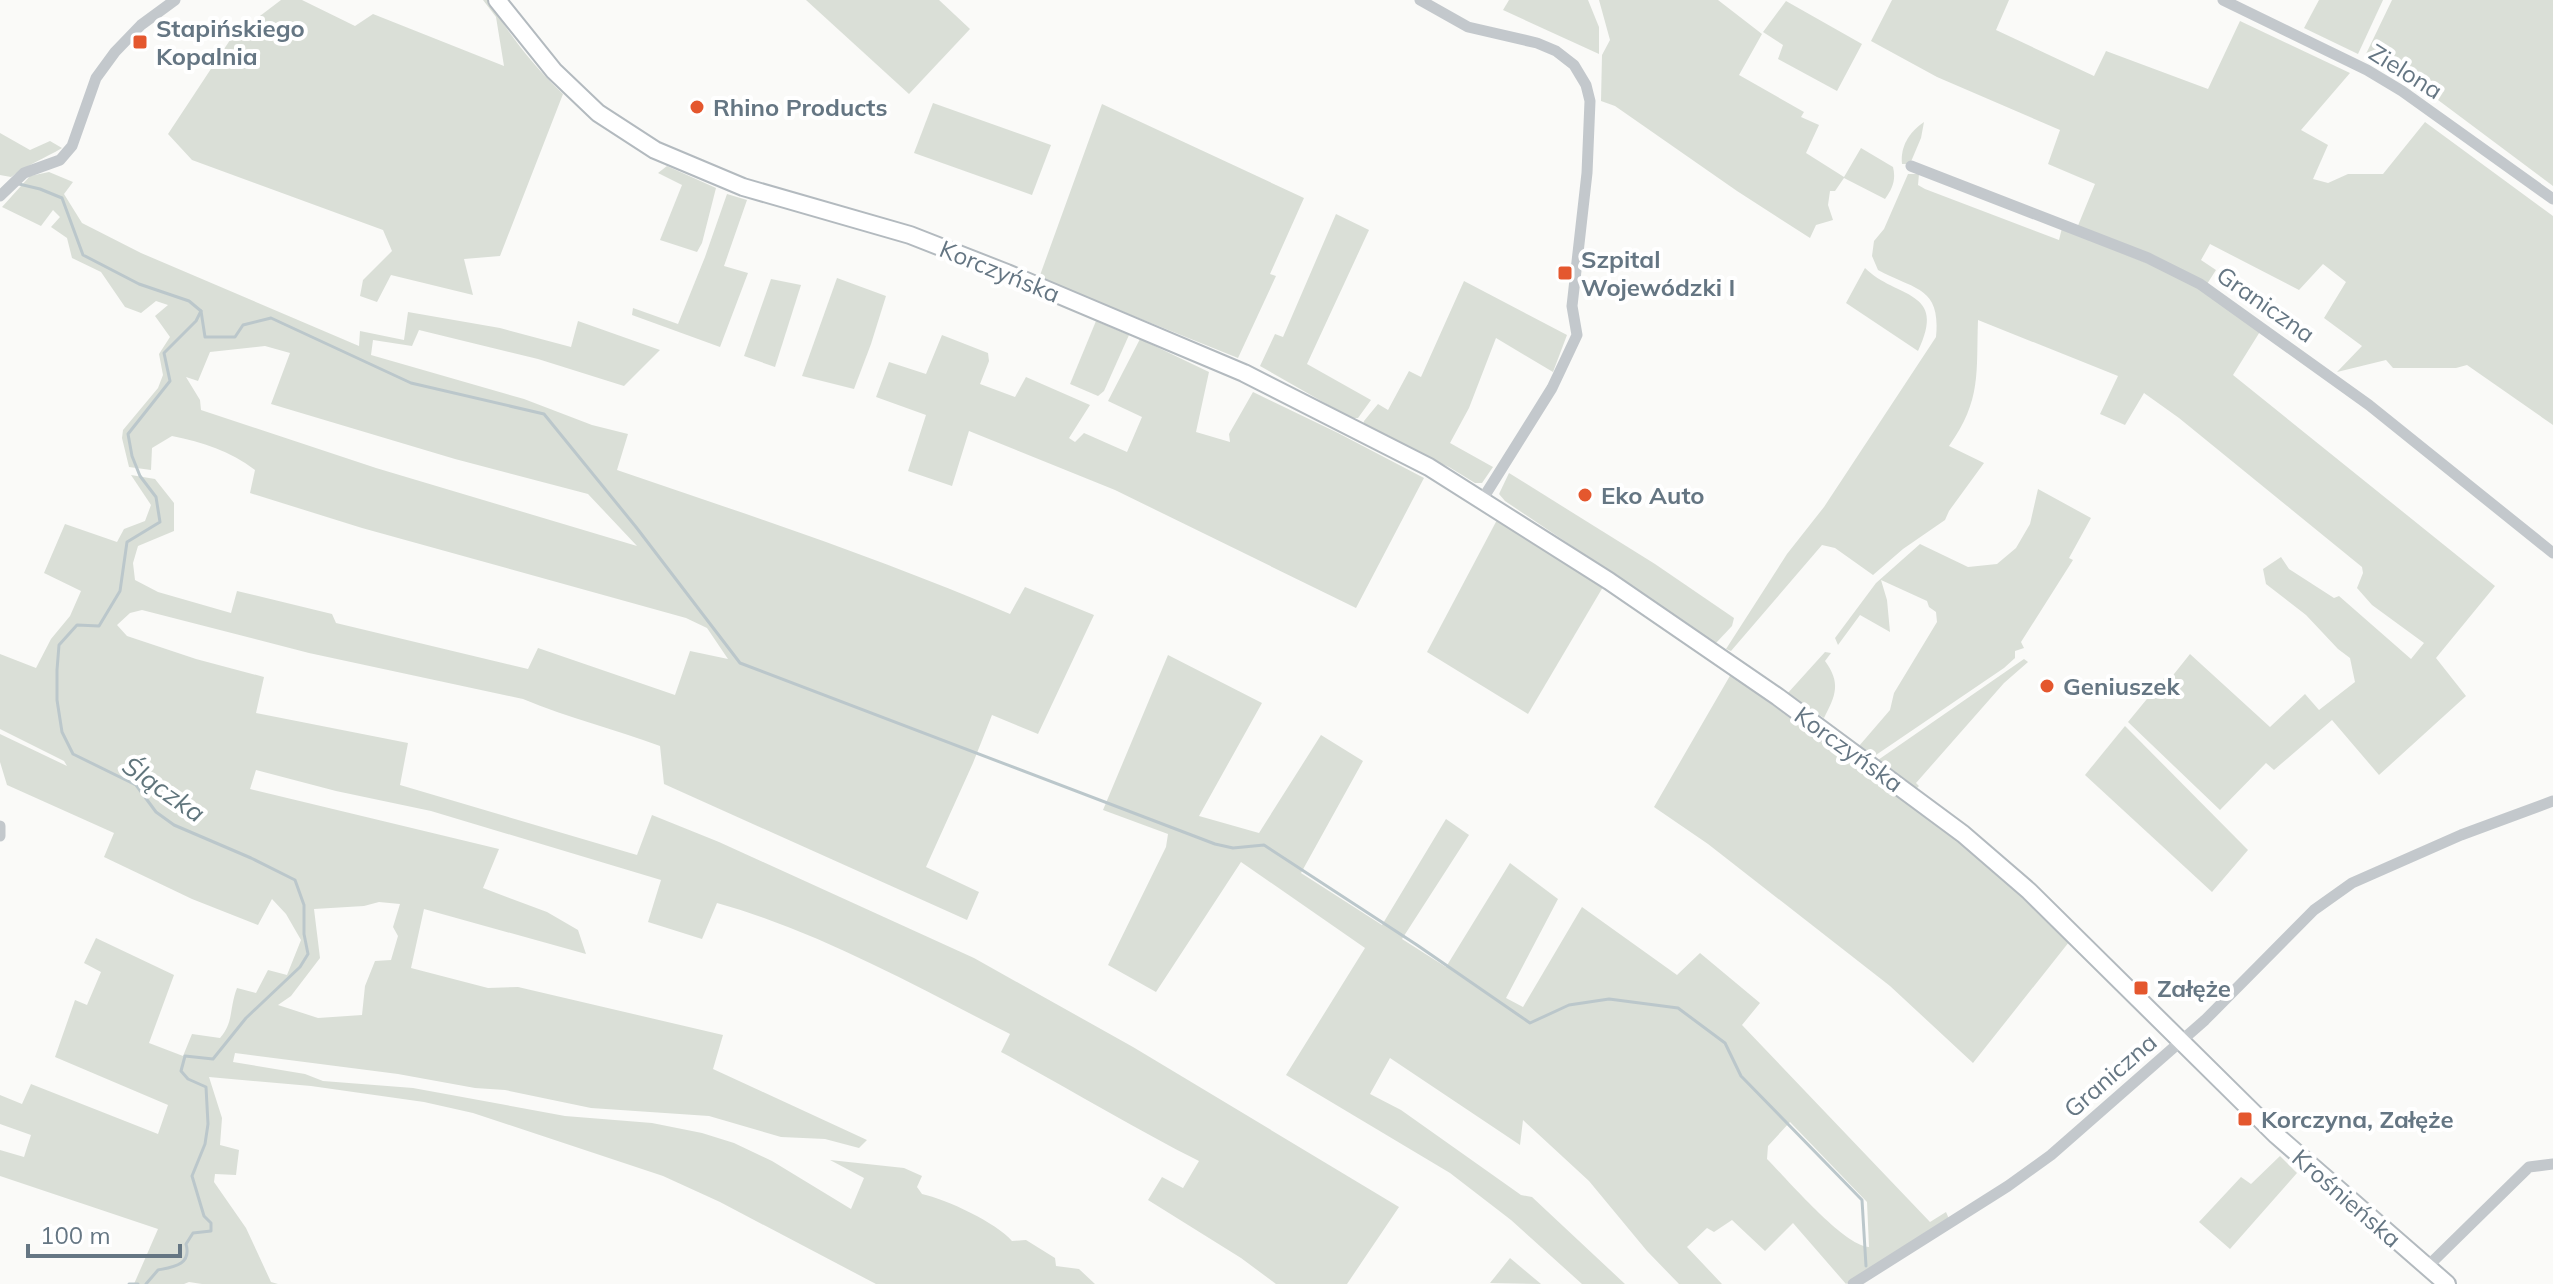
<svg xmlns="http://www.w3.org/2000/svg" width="2553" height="1284" viewBox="0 0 2553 1284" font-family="Mulish,sans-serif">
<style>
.green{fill:#dadfd7;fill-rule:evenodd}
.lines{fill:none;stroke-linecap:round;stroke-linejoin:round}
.stream{stroke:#bbc7cb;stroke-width:3}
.secondary-casing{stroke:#b3babf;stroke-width:20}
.street{stroke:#c3c8cc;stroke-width:11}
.secondary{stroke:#fff;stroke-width:16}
.poi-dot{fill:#e4572e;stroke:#fff;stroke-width:3}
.labels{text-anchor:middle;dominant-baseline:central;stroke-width:8;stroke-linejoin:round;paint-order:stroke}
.poi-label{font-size:24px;font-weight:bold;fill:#657683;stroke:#fff;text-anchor:start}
.street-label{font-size:24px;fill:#657683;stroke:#fff}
.water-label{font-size:26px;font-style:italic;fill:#60757c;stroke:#fff}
</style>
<rect width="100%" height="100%" fill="#fafaf8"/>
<g class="green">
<path d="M281,0h21l53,26 18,-12 131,52 -8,-49 -13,-17h6c19,34 45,67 74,94l-63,162 -36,3 9,36 -82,-20 -14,27 -17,-6 3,-16 29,-29 -9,-21 -191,-70 -24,-26 64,-97z"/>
<polygon points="806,0 939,0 970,29 909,94"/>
<polygon points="1509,0 1588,0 1599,27 1599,54 1503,10"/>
<path d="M1599,0h119l44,34 -23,41 65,37 -3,5 18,8 -13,28 38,24 17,-29 32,19c3,12 0,21 -8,32l-41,-21 -9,13h-5l-2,14 5,15 -17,5 -6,13 -73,-47 -122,-85 -14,-5 1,-46 8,-15z"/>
<polygon points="1892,0 2009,0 1996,30 2094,76 2106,51 2208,89 2240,21 2350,73 2301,130 2328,145 2313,179 2328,183 2348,174 2383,174 2425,122 2553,216 2553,425 2467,365 2456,368 2393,368 2386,360 2337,372 2362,346 2324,318 2346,282 2323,264 2299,290 2210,244 2201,260 2216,270 2207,284 2077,228 2095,184 2048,164 2060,130 1937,77 1871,41"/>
<polygon points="2319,0 2383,0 2358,54 2304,28"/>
<polygon points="2392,0 2553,0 2553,186 2422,88 2365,56"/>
<polygon points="1786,1 1862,44 1837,91 1778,59 1783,45 1763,32"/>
<polygon points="933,103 1051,145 1032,195 914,153"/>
<polygon points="1102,104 1304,198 1270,274 1276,276 1238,358 1039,278"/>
<path d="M1924,122l-3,16 -11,26h-8c-2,-17 7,-32 22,-42z"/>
<path d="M0,133l30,17 20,-9 12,7c-17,10 -35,17 -51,29l-11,-2z"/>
<polygon points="667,166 716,188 702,243 697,252 660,240 682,185 658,173"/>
<path d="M49,172l24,10 -9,12 18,29 59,30 218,93 1,-15 44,9 4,-28 92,16 71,19 7,-26 82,29 -36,36 -86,-27 -119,-29 -7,16 -39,-6 -2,15 153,44 68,26 36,9 -11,36c132,45 265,89 393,144l15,-27 69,28 -56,119 -46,-19 -19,48 -47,104 53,25 -12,28 -303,-136 -4,-38c-45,-17 -92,-28 -137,-47l-214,-46 -167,-43 -12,3 -13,12 10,11 69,23 68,18 -8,36 152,30 -8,42 237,70 15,-40 67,27 255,116 159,89 266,160 -52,77h-71l-35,-26 -93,-58 14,-23 21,11 16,-27c-67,-34 -131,-73 -198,-109l9,-18c-95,-48 -190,-102 -293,-131l-15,36 -54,-17 13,-42 -230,-69 -95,-20 -80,-21 -6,19 249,60 -16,39 64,24 31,18 8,24 -162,-45 -13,59 77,20 30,-1 205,48 -10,34 154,71 -8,8 -34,-9 -44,-2 -72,-21 -118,-8 -86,-18 -30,-2 -77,-14 -163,-21 -2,9 72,12 18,7 90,7 152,28 87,7 50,10 32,10 38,18 79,48 13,-31 -34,-18 74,8 18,8 -5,11 5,7c24,5 75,29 90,47l14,-1 29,18 1,8 23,3 16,15h-219l-156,-82 -57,-26 -190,-63 -49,-11 -113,-16 -102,-9 13,41 -2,27 19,5 -3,25 -21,-1 -1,8 32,46 25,54 7,2h-76l-13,-2 -5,2h-50l24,-55 -158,-53v-26l24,7 7,-22 -31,-11v-29l22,9 9,-20 127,50 10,-29 -113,-48 20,-57 12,5 14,-33 -17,-9 12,-25 78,37 -25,68 34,13 9,-22 28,4c14,-16 9,-29 17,-50l19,5 12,-23 19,5 14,-35 -15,-26 -14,-15 -14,26 -66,-26 -88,-42 10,-24 -107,-48 -7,-23v-28l67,32 -3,-5 -64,-32v-75l36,14 15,-29 19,-23 11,-25 -37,-18 21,-49 52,18 7,-13 21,-8 6,-16 -20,-30 24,4 19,24v28l-36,15 -5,17 2,17 23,12 73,21 6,-22 95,23 4,9 192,46 10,-21 137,47 15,-44 38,8 -21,-31 -21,-10 -324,-90 -112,-35 5,-23c-25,-19 -52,-28 -83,-34l-20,12 -1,22 -22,-3 -7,-29 1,-8 35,-42 5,-13 -4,-21 11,-17 -15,-21 13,-11 -12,-4 -15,12 -16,-6 -24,-35 -29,-14 -5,-20 -16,-11 9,-10 -7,-7 -12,16 -39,-19 28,-31zM265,346l25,7 -19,51 184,55 133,35 49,52 -261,-78 -175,-58 -1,-10 -14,-23 12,4 12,-29zM379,902l21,2 -7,23 5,9 -7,24 -16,1 -10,25 -3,29 -44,3 -40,-13 13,-9 29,-38 -6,-49 50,-3z"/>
<path d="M1908,174h11l-1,11 7,4 134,51 3,-12 99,41 43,22 57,39 -28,45 262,211 -59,72 30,38 -87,79 -47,-55 -58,50 -8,-7 -46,47 -92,-88 37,-45 5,2 20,-25 80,73 35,-33 14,16 36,-28 -5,-24 -12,-9 -32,-34 -40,-31 -3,-15 18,-12 8,12 45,29 5,-2 72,63 13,-16 -52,-38 -15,-17 6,-15 -1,-6 -183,-149 -35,-25 -19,32 -25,-11 18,-38 -140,-56c-2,52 4,80 -29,126l35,17 -35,48 -4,9 -42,29 -30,26 -38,-27 -13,-3 -91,106 -5,-2 61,-95 37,-47 112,-170c5,-51 -22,-47 -58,-67l-6,-14 2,-15 10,-12z"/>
<polygon points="727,194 747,200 724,266 748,273 720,347 632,315 633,308 678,324 705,257"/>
<polygon points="1336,214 1369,230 1307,364 1371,400 1358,418 1351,418 1260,366 1275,334 1283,337"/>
<path d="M1865,268c31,31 83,21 53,83l-72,-48z"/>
<polygon points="837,278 886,296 871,344 854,389 802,376"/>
<polygon points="771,279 801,285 775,367 744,356"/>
<polygon points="1464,281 1567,335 1553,372 1496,338 1469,408 1450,443 1493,467 1482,483 1475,483 1449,467 1362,429 1364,421 1378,404 1388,410 1409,371 1421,377"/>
<polygon points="1096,321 1129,335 1104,391 1098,396 1070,384"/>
<polygon points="942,335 988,353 989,361 980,384 1015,397 1026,377 1090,405 1069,438 1075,442 1084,433 1127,452 1142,417 1108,401 1140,339 1209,372 1196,432 1230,442 1229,434 1253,392 1338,433 1424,478 1356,608 1115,490 969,431 952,486 908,471 926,415 876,397 889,362 926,374"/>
<polygon points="1509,473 1655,564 1734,618 1732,626 1716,643 1505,501 1499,494"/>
<polygon points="2038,489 2091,518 2069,558 2073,560 2021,642 2024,648 2015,651 2015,658 2004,668 1873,757 1859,746 1890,710 1894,693 1937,622 1936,612 1929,607 1927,601 1881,580 1887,600 1890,632 1860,615 1838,645 1835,638 1876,583 1920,544 1968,567 1997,564 2016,548 2030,524"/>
<polygon points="1498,518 1603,587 1528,714 1427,652"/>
<path d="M1825,652l6,1 -6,8c16,22 11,34 -1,57l-37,-24z"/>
<path d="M1168,655l94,48 -63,113 60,17 62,-98 42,26 -62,112 81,52 64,-106 23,16 -67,104 44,28 64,-104 48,36 -52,99 17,9 59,-100 95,68 23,-22 60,50 -18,22 188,197 16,-10 3,7 -103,65 -53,-61 -28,28 -33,-31 -18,12 -7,-4 -20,19 35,37h-43l-32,-33 -58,-70 -66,-61 -3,25 -130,-87 -20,36 31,16 120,85 11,2 93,87h-43l-71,-64 -61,-47 -164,-98 79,-127 -124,-86 -85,130 -48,-27 58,-118 2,-13 -65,-24zM1790,1122l77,80 2,45c-25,-1 -82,-68 -102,-88l1,-13z"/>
<polygon points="2024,659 2028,662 2004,683 1916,783 1919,786 1917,788 1878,760"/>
<polygon points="1731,674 1815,737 1937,822 2017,891 2069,942 1973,1063 1890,986 1708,844 1654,807"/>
<polygon points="2125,726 2248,850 2212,892 2085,775"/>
<polygon points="2280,1156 2297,1173 2230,1249 2199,1222 2241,1177 2251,1184"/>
<polygon points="1510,1258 1541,1284 1490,1283"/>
</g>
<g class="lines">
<g class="stream">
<path d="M19,184l21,5 22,9 21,57 56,29 50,17 12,10 -5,10 -32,32 6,28 -42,53 4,22 8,20 16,21 4,25 -33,20 -7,49 -21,35 -22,-1 -18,20 -2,25v30l5,32 11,22 63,31 20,27 18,13 77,33 44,22 9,25v29l4,20 -8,13 -54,51 -33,41 -28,-3 -4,15 7,8 18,8 2,37 -3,20 -13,32 12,40 7,7v8l-18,2 -7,11c6,21 -13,23 -28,26l-12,14"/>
<polyline points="201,311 205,337 235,337 243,325 271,318 411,383 544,414 636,527 740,663 1215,844 1233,848 1264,845 1417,945 1530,1023 1569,1005 1609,999 1678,1008 1725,1043 1741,1076 1862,1200 1866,1266"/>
<polyline points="129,1284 138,1284"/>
</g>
<defs>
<polyline id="secondary" points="497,0 554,71 598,113 655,150 743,187 910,235 1007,273 1244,373 1429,467 1609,581 1778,697 1963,834 2029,891 2276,1135 2447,1284"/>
</defs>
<use href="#secondary" class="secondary-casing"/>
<g class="street">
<polyline points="1420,0 1468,27 1537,43 1556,51 1574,65 1586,85 1590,101 1587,173 1572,306 1577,335 1552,388 1482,500"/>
<polyline points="2223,0 2367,70 2402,91 2553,199"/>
<polyline points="1911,166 2148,258 2200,284 2369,405 2553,553"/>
<polyline points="0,196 24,173 60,160 72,146 96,78 115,52 141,25 175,0"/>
<polyline points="0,826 0,836"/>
<polyline points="2427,1267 2529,1167 2553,1164"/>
<polyline points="1853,1284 2008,1186 2051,1155 2205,1020 2314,910 2352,883 2461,835 2553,801"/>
</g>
<use href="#secondary" class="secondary"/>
</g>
<g class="poi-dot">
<rect x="132" y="34" width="16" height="16" rx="4"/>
<circle cx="697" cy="107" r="8"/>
<rect x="1557" y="265" width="16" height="16" rx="4"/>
<circle cx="1585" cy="495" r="8"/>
<circle cx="2047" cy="686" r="8"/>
<rect x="2133" y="980" width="16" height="16" rx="4"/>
<rect x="2237" y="1111" width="16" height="16" rx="4"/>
</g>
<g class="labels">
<g class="poi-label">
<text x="156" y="28">Stapińskiego<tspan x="156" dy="28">Kopalnia</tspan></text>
<text x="713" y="107">Rhino Products</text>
<text x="1581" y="259">Szpital<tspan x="1581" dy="28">Wojewódzki I</tspan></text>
<text x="1601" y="495">Eko Auto</text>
<text x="2063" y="686">Geniuszek</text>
<text x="2157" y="988">Załęże</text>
<text x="2261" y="1119">Korczyna, Załęże</text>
</g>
<g class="street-label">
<text transform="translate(2406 71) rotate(32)">Zielona</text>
<text transform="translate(1000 271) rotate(22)">Korczyńska</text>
<text transform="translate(2266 304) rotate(35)">Graniczna</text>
<text transform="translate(1849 749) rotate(36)">Korczyńska</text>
<text transform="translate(2110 1075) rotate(-41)">Graniczna</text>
<text transform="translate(2347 1198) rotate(41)">Krośnieńska</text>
</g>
<g class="water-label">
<text transform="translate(164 789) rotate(35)">Ślączka</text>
</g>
</g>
<path d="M28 1244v12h152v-12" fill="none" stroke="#657683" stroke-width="4"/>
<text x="40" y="1244" font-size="24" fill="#657683" stroke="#ffffff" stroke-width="6" paint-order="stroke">100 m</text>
</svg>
